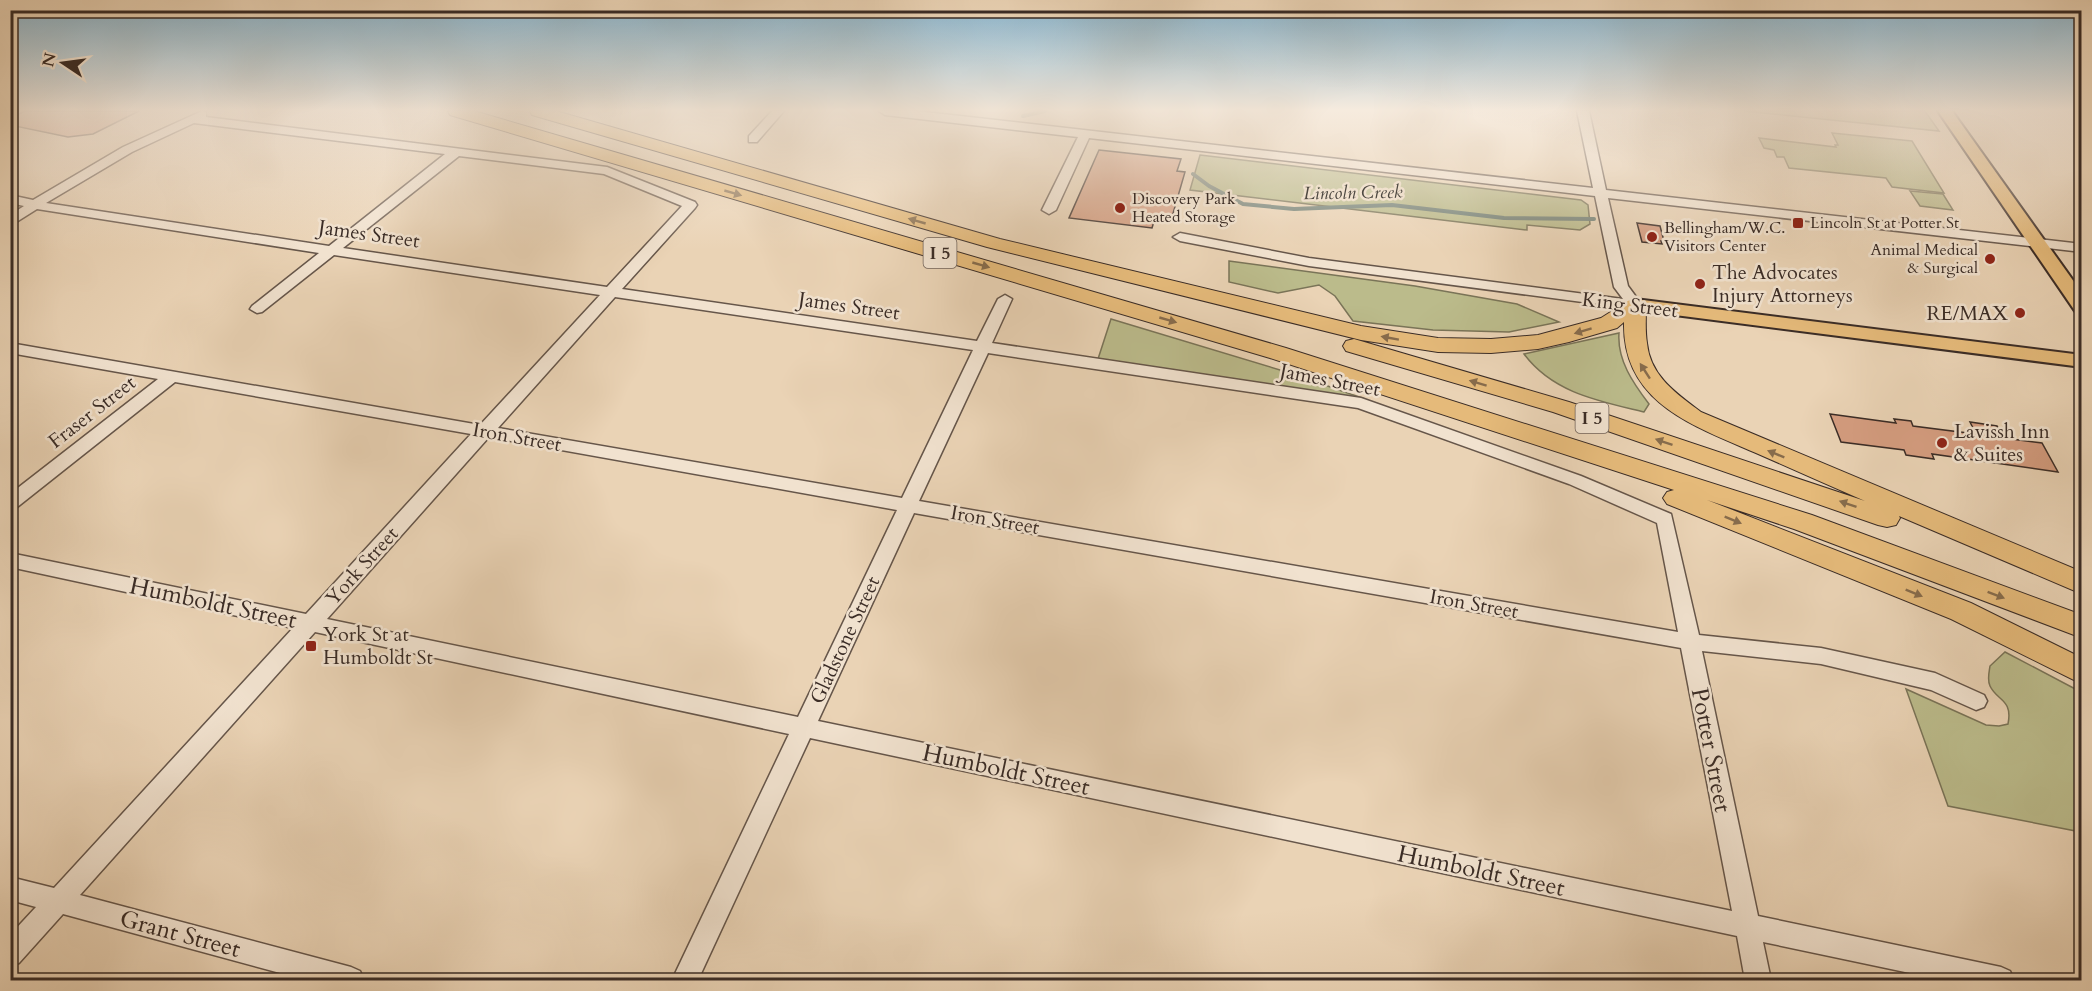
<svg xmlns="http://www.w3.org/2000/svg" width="2092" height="991" viewBox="0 0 2092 991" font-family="Cardo,serif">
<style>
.green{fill:#bbbb8b;stroke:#7a7458;stroke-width:1.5}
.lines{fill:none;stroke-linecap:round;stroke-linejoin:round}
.stream{stroke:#728076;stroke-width:4}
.building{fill:#d59d80;stroke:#3a2c26;stroke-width:1.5}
.minor-casing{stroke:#66564a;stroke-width:3}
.major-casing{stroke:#3a2c26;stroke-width:4}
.highway-casing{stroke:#3a2c26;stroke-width:2}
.minor{fill:#f1e2cf;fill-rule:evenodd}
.major{fill:#e5ba7a;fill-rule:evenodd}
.highway{fill:#e5ba7a;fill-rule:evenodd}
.oneway{fill:#876c4c}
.poi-dot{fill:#8f2418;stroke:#f1e2cf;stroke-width:2}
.labels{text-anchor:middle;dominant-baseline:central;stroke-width:5;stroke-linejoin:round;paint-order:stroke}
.far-poi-label{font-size:16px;fill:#3a2c26;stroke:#f1e2cf;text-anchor:start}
.far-water-label{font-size:18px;font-style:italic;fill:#4d4841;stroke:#f1e2cf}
.shield{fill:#f1e2cf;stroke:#716359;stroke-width:1.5}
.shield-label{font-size:18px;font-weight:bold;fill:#3a2c26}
.street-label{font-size:20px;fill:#3a2c26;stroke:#f1e2cf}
.poi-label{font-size:20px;fill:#3a2c26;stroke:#f1e2cf;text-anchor:start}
.near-street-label{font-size:24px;fill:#3a2c26;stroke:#f1e2cf}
</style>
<rect width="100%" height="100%" fill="#ead3b5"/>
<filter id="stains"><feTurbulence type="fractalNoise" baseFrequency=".00333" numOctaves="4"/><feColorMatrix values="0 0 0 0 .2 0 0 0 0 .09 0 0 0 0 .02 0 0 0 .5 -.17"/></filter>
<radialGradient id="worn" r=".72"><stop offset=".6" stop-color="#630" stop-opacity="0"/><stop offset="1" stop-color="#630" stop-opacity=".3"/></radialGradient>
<g class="green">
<polygon points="1744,111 1925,111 1939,131"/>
<polygon points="1832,133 1912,141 1944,193 1892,187 1886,178 1789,168 1784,157 1777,157 1774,150 1764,148 1759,138 1836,147 1835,145 1838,145"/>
<polygon points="1200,155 1581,200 1588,205 1590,224 1580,230 1527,225 1527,230 1190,190"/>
<polygon points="1910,191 1943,194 1953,210 1920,206"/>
<polygon points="1229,261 1415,286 1517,304 1559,322 1509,332 1433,330 1353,321 1335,296 1319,285 1278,293 1229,282"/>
<polygon points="1111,319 1290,373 1365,399 1098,359"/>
<path d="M1619,333c-2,27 14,50 30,71l-5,8c-45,-11 -91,-19 -120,-58z"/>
<path d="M2005,652l76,40v140l-133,-26 -42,-117 80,36 13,1 9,-2c5,-25 -11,-23 -18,-38 -3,-6 -1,-13 0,-20z"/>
</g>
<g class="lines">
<g class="stream">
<polyline points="1023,116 1045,111"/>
<polyline points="1193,174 1209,186 1243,204 1294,209 1392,205 1504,218 1594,219"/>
</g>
</g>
<g class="building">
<polygon points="25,111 139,111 93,134 68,137 10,125 10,118"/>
<polygon points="1099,150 1181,159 1177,171 1185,172 1172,217 1156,215 1152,228 1069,218"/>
<polygon points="1637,223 1660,226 1664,241 1661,241 1662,244 1642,242"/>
<polygon points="1830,414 1896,423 1894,419 1911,421 1913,426 1976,434 1970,422 1997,426 2004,438 2042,443 2058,472 1932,454 1934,459 1906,455 1904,450 1841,442"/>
</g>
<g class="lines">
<defs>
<g id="minor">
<path d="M202,111l4,1v5l401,50 88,35 2,3 -2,3 -73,81 355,52 21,-42 7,-4 7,4 -20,44 369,55 220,78 90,38 28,121 122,13 114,25 49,22 3,6 -3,6 -8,3 -45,-20 -110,-26 -119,-13 56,265 243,51 9,4 4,9h-71l-180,-38 8,38h-26l-8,-44 -927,-198 -112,242h-26l117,-246 -474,-102 -235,263 271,72 9,4 4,9h-58l-243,-66 -44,49 -9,3v-31l26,-28 -26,-7v-23l44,11 239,-260 -283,-61v-14l296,61 165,-180 -296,-52 -159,126 -6,2v-16l148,-115 -148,-26v-10l470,82 120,-130 -266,-40 -72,57 -5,1 -7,-4 2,-3 67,-53 -282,-44 -27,17v-11l14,-9 -14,-3v-8l23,5 90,-53zM194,123l251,31 -116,92 -283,-43 86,-51zM459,156l145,18 78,32 -75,81 -264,-39zM615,297l358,53 -71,148 -404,-70zM988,353l370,55 211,76 88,39 21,109 -759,-131zM489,437l408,73 -99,207 -471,-98zM914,513l767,135 51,263 -914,-190z"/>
<polygon points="772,111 784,111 757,142 749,142 749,136"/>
<polygon points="879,111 916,111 1593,188 1577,111 1589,111 1606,190 2082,244 2082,252 1608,198 1628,286 1642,305 1635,309 1309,266 1180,241 1173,237 1180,233 1309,258 1623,299 1614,287 1595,196 1089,138 1056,210 1049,214 1042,210 1078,137 885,115"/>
</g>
<g id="major">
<polygon points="1938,111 1952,111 2082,293 2082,312 2075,311"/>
<polygon points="1635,299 2082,355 2082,367 1628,309 1626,305 1628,301"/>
</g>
<g id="highway">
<polygon points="448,111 474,111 1286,348 1812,515 2082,615 2082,638 1794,529 1707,500 1971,603 2082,658 2082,684 1951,619 1667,504 1663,498 1667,492 1674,490 1270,358 450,115"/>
<path d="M530,111h26l444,128 361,87 77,12 53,1 47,-4 63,-17 27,-17 7,-2 7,2 4,4c0,13 -1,26 1,38 3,33 30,51 54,69l381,160v22l-183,-78 1,2 -4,7 -9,2 -9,-2 -325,-113 -207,-61 -3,-5 3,-5 8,-2 215,63 296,99c-36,-16 -73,-32 -109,-48 -62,-27 -134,-50 -132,-131l-7,6 -48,14 -31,7 -47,4 -53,-1 -77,-12 -374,-93 -455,-132z"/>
</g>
</defs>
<use href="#minor" class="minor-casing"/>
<use href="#major" class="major-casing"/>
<use href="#highway" class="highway-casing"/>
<use href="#minor" class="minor"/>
<use href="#major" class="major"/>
<use href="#highway" class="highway"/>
</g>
<defs><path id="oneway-solid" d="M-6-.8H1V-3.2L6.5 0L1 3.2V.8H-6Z" transform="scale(1.5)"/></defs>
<g class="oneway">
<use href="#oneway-solid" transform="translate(733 193) rotate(16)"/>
<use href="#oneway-solid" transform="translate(917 221) rotate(-164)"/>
<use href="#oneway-solid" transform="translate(981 265) rotate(16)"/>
<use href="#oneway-solid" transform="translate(1168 320) rotate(16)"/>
<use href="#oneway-solid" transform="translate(1583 331) rotate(163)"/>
<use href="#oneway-solid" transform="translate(1390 338) rotate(-170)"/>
<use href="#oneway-solid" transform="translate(1645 371) rotate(-123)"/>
<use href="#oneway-solid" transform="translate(1478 383) rotate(-163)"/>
<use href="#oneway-solid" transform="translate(1664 442) rotate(-161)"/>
<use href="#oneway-solid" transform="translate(1776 454) rotate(-158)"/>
<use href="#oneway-solid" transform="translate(1848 504) rotate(-161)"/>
<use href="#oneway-solid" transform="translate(1733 520) rotate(22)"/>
<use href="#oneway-solid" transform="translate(1914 593) rotate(22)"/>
<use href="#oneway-solid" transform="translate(1996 595) rotate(21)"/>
</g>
<linearGradient id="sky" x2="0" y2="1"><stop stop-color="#88b6d0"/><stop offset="0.44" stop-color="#f6ebde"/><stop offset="1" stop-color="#f6ebde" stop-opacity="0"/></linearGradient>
<rect width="2092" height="250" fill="url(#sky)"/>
<g class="poi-dot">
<circle cx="1120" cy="208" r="6"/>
<rect x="1792" y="217" width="12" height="12" rx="3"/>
<circle cx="1652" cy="237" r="6"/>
<circle cx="1990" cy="259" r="6"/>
<circle cx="1700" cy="284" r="6"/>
<circle cx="2020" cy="313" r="6"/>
<circle cx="1942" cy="443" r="6"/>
<rect x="305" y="640" width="12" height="12" rx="3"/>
</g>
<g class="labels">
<g class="far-poi-label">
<text x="1132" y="199">Discovery Park<tspan x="1132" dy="18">Heated Storage</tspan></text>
<text x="1810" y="223">Lincoln St at Potter St</text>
<text x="1664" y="228">Bellingham/W.C.<tspan x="1664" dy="18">Visitors Center</tspan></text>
<text x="1978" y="250" text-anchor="end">Animal Medical<tspan x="1978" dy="18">&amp; Surgical</tspan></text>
</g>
<g class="far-water-label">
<text transform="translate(1353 193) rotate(-1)">Lincoln Creek</text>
</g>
<g class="shield">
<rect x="923.5" y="238" width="33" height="30" rx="4.5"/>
<rect x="1575.5" y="403" width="33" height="30" rx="4.5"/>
</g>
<g class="shield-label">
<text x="940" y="253">I 5</text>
<text x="1592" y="418">I 5</text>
</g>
<g class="street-label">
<text transform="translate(369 234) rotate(8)">James Street</text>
<text transform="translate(1630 305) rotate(7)">King Street</text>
<text transform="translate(849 306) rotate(8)">James Street</text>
<text transform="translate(1330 380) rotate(11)">James Street</text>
<text transform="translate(92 412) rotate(-38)">Fraser Street</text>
<text transform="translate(517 437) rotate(10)">Iron Street</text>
<text transform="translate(995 520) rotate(10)">Iron Street</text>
<text transform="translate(362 566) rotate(-48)">York Street</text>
<text transform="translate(1474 604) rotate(10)">Iron Street</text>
<text transform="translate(845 640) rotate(-65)">Gladstone Street</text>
</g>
<g class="poi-label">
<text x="1712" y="272">The Advocates<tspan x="1712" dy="23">Injury Attorneys</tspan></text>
<text x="2008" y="313" text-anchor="end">RE/MAX</text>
<text x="1954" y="431">Lavissh Inn<tspan x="1954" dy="23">&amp; Suites</tspan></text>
<text x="323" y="634">York St at<tspan x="323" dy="23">Humboldt St</tspan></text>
</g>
<g class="near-street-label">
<text transform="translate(213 603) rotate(12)">Humboldt Street</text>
<text transform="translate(1711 750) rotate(79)">Potter Street</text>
<text transform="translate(1006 770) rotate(12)">Humboldt Street</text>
<text transform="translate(1481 871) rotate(12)">Humboldt Street</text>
<text transform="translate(180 934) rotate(15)">Grant Street</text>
</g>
</g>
<rect width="2092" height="991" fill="none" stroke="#ead3b5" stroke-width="36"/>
<rect x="12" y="12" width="2068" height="967" fill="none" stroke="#3a2c26" stroke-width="3"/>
<rect x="18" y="18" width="2056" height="955" fill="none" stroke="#3a2c26" stroke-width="1.5"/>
<g transform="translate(63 63) rotate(283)" stroke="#f1e2cf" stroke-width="4.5" paint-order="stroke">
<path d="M0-4.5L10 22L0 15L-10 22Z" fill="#3a2c26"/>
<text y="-9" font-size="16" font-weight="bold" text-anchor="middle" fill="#3a2c26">N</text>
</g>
<rect width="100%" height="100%" filter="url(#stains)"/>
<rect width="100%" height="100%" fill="url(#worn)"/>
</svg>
